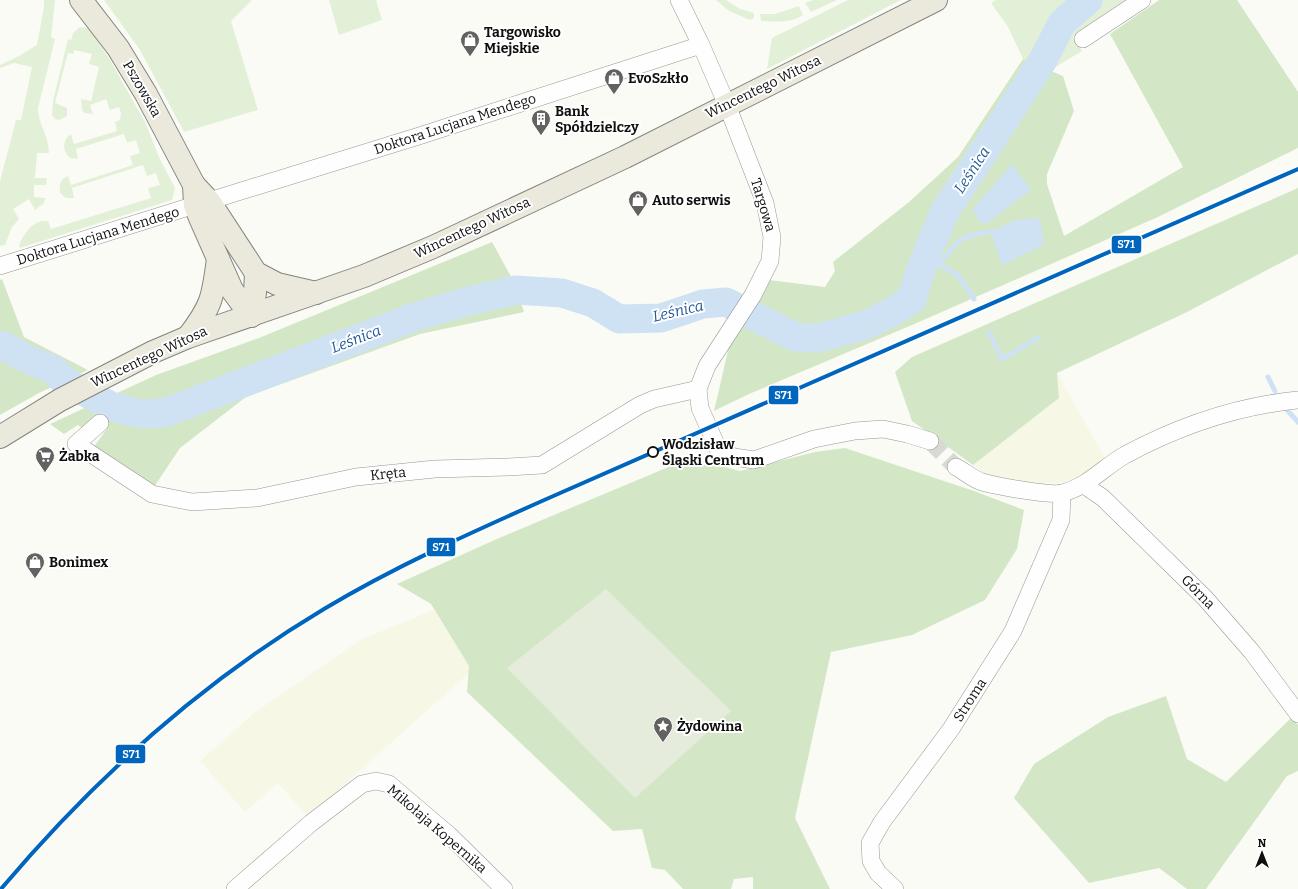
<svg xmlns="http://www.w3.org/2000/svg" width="1298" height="889" viewBox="0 0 1298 889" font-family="Bitter,serif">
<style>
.farmland{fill:#f6f7e4}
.green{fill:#e3f0d8}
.forest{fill:#d3e7c6}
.cemetery{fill:#e6ecdb}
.water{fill:#cfe2f3}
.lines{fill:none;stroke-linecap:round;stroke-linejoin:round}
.stream{stroke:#cfe2f3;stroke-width:5}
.river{stroke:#cfe2f3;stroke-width:29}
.minor-tunnel{stroke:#d8d8d4;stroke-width:17;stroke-dasharray:17 8;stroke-linecap:butt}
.minor-casing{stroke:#969694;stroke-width:18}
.major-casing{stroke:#838381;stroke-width:24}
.minor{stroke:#fefefe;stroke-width:17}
.major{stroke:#ebe9dc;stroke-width:22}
.rail-1-casing{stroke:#fff;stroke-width:7}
.rail-1{stroke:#0065bd;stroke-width:4}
.stop-dot{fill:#fff;stroke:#101010;stroke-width:2}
.labels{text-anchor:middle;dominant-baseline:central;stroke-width:4;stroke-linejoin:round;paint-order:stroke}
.poi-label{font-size:14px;font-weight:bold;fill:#101010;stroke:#fff;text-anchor:start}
.street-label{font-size:14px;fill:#101010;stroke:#fff}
.stop-label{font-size:14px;font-weight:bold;fill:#101010;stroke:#fff;text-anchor:start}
.water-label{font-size:15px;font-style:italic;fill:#225999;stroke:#fff}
.line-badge{stroke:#fff;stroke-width:1.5}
.badge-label{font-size:11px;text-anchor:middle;font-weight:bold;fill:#fff}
</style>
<rect width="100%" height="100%" fill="#fbfbf6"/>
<g class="farmland">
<polygon points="1057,373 1106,460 1082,475 1064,482 1040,484 990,477 973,465 1059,398"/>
<polygon points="434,610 469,666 469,673 308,817 278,783 245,812 200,761 253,714 360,640"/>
</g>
<g class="green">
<path d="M44,0h11v2l-4,35 4,2 -17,69c0,16 11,28 11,45h-12l-2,25h12l-1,7h-12v12l11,1 -1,5 -9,7 -6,-11 -16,10 6,10 -7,8 -7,18 -5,1v-65l16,-61h5l11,-53 -18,-4 -14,5v-3l19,-9 18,-11 7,-38z"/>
<polygon points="104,0 252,0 231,21 258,110 184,132 140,50"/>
<polygon points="329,0 376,0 382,20 339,35"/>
<polygon points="716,0 726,0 740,9 754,13 754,18 750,20 729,11"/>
<polygon points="813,0 837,0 811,12 805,3"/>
<polygon points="848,0 901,0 767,69 772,38"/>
<polygon points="996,0 1067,0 1072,5 1056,21 1034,64 1023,59 1008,27 991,3"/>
<polygon points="1100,0 1128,0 1073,37 1082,51 1049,71 1044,68 1065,26 1085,9"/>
<path d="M799,6l4,9c-10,8 -29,7 -42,6l-1,-7h15z"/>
<path d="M80,27l9,1 21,32 35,62 14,35 16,31 -3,12 -152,48 -1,-2c4,-12 15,-28 29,-25l3,8 100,-31 -3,-10 12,-3 -4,-12 -9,3 -4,-11 -71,23 2,10h-8l-6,-5c-1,-8 0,-14 8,-17l3,9 62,-20 -3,-9 10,-3 -4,-13 -9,3 -3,-9 -48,15 2,10 -8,-1c-8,-7 -8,-18 1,-24l3,10 43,-13 -2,-9 5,-2 1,-7 -2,-6 -9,3 -4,-11 -16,6 3,9 -8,-1 -3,-3 -1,-11 10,2 8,-34 -10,-3 3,-10 -18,-4 -1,4 -5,-1 -13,50 12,5v8l-8,4 -4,-1 -3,-4 1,-14 15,-62 3,1 2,-7z"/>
</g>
<g class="forest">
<polygon points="1159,0 1237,0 1298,92 1298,148 1158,217 919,322 749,394 714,411 730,342 769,280 825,287 835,271 833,262 909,202 958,157 1023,59 1063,76 1074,111 1047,174 1047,184 1064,236 1183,167 1110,34"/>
<polygon points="1298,188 1298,254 1185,313 1057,373 1059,398 973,465 912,421 895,372 912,357"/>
<polygon points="492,242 514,282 524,312 420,334 246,397 180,448 154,487 92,449 107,429 98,418 82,428 78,425 64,434 50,424 156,375 259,338"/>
<polygon points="2,279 24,337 88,370 39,393 0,415 0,280"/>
<polygon points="845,448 974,491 1024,510 1017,549 985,600 912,635 831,652 795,818 830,889 753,889 753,877 734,879 731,889 683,889 665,870 652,868 642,829 613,831 467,692 469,666 431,604 397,584 499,538 690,458 740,471 815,452"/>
<polygon points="1166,696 1187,759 1226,782 1292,717 1298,725 1298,771 1287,776 1206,889 1187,889 1159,868 1089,883 1014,798 1034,764 1108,717"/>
</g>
<polygon class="cemetery" points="606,589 731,711 635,798 507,668"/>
<g class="water">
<polygon points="1012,164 1031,190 986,224 979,221 973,209"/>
<polygon points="1039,218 1042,228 1043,245 1002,265 991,232 1015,220"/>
</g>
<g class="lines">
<g class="stream">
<polyline points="936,263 958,275 974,299"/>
<path d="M922,266c4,-1 9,-1 13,-2 10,-3 14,-12 20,-19 9,-9 23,-12 36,-13"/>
<polyline points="989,332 1002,359 1038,338"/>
<polyline points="1268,377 1275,391"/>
<polyline points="1287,410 1298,422"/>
</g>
<polyline class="river" points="0,345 4,346 23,357 54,370 64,381 111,406 136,413 149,414 167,412 412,318 468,301 516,290 562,293 593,303 619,319 661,318 703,304 726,302 795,337 818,338 866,325 892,312 912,299 922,266 944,213 1043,60 1062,23 1088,0"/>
<polyline class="minor-tunnel" points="930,441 956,467"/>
<defs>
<g id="minor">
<polyline points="679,0 701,45 727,105 765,203 772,237 770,261 753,295 707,366 698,389 700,408 718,449 734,457 754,460 814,439 855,431 883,429 907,434 930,441"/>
<polyline points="1083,39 1142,0"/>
<polyline points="209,201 419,136 701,45"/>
<polyline points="0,266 195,205"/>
<polyline points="100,423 76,444 152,494 192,502 257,498 356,477 435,469 508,467 542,465 640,405 654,399 698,389"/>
<path d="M956,467c8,4 17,12 26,15 15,4 68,14 81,11 25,-7 41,-26 62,-38 54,-29 112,-49 173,-55"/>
<polyline points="1084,485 1103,498 1205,598 1252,652 1298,714"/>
<polyline points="235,889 311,823 362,784 376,781 389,784 449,835 504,889"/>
<polyline points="895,889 878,873 871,861 870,843 882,822 951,729 1013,631 1061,520 1062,493"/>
</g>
<g id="major">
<polyline points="81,0 118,48 146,94 194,185 209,201 256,273 277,284 316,293"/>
<polyline points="194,185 195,205 200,218 232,290 251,316"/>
<polyline points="251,316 255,293 256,273"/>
<path d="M188,337c24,-31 25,-40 30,-78"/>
<polyline points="0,437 60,400 153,352 188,337 364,276 433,247 625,157 936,0"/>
</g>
</defs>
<use href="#minor" class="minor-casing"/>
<use href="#major" class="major-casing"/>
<use href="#minor" class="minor"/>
<use href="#major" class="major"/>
<defs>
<path id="rail-1" d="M1,889c93,-110 199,-206 323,-280 70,-42 144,-75 218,-108l756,-332"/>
</defs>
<use href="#rail-1" class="rail-1-casing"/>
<use href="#rail-1" class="rail-1"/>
</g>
<defs>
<symbol id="shop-pin" viewBox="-11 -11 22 30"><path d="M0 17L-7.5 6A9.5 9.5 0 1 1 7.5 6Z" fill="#626260" stroke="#fff"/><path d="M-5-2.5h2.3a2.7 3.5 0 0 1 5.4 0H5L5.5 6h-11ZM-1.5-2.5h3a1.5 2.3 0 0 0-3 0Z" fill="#fff"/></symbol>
<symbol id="building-pin" viewBox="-11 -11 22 30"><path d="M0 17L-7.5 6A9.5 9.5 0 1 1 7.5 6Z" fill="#626260" stroke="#fff"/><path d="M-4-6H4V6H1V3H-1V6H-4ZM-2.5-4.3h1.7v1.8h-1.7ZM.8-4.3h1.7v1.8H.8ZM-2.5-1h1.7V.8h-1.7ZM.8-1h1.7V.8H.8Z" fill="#fff"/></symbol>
<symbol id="supermarket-pin" viewBox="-11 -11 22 30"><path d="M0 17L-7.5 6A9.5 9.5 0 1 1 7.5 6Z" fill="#626260" stroke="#fff"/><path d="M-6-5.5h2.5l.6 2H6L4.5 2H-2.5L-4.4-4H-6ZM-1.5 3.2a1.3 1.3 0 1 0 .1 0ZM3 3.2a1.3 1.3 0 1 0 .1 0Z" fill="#fff"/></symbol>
<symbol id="sight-pin" viewBox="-11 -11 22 30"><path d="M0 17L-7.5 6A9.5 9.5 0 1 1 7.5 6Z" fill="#626260" stroke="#fff"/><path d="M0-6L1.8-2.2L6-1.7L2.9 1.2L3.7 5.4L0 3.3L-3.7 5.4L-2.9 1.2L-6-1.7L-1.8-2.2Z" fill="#fff"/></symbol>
</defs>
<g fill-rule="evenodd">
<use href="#shop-pin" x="459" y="29" width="22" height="30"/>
<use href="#shop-pin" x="603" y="67" width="22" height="30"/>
<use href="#building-pin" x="530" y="108" width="22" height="30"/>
<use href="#shop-pin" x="627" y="189" width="22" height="30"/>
<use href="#supermarket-pin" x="34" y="445" width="22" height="30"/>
<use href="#shop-pin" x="24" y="551" width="22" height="30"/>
<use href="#sight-pin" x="652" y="715" width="22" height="30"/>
</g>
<circle class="stop-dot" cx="653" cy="452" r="5"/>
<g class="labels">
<g class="poi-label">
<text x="484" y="32">Targowisko<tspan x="484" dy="16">Miejskie</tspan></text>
<text x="628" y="78">EvoSzkło</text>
<text x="555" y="111">Bank<tspan x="555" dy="16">Spółdzielczy</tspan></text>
<text x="652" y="200">Auto serwis</text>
<text x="59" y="456">Żabka</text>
<text x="49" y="562">Bonimex</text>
<text x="677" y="726">Żydowina</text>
</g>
<g class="street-label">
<text transform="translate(763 87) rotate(-26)">Wincentego Witosa</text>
<text transform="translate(142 89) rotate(60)">Pszowska</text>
<text transform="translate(455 124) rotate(-18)">Doktora Lucjana Mendego</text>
<text transform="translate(763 205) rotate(73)">Targowa</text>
<text transform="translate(472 228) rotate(-25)">Wincentego Witosa</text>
<text transform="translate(98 236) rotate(-17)">Doktora Lucjana Mendego</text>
<text transform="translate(149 357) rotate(-25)">Wincentego Witosa</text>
<text transform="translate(388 474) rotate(-6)">Kręta</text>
<text transform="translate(1198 592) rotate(46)">Górna</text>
<text transform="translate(970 700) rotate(-57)">Stroma</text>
<text transform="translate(437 829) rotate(41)">Mikołaja Kopernika</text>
</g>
<g class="stop-label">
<text x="662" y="444">Wodzisław<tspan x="662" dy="16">Śląski Centrum</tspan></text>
</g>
<g class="water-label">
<text transform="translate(972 170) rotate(-57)">Leśnica</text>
<text transform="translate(678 311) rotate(-13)">Leśnica</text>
<text transform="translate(356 339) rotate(-21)">Leśnica</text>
</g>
</g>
<g class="line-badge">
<rect x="1111" y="235" width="31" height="19" rx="4" fill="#0065bd"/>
<rect x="768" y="385" width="31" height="20" rx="4" fill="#0065bd"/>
<rect x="426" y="537" width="30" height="20" rx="4" fill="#0065bd"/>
<rect x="115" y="744" width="31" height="20" rx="4" fill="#0065bd"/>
</g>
<g class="badge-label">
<text x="1126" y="248">S71</text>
<text x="783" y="399">S71</text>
<text x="441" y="551">S71</text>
<text x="131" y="758">S71</text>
</g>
<g transform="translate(1262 853)" stroke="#ffffff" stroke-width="3" paint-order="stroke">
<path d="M0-3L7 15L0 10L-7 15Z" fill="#101010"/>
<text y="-6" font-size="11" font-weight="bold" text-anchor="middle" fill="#101010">N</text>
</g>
</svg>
